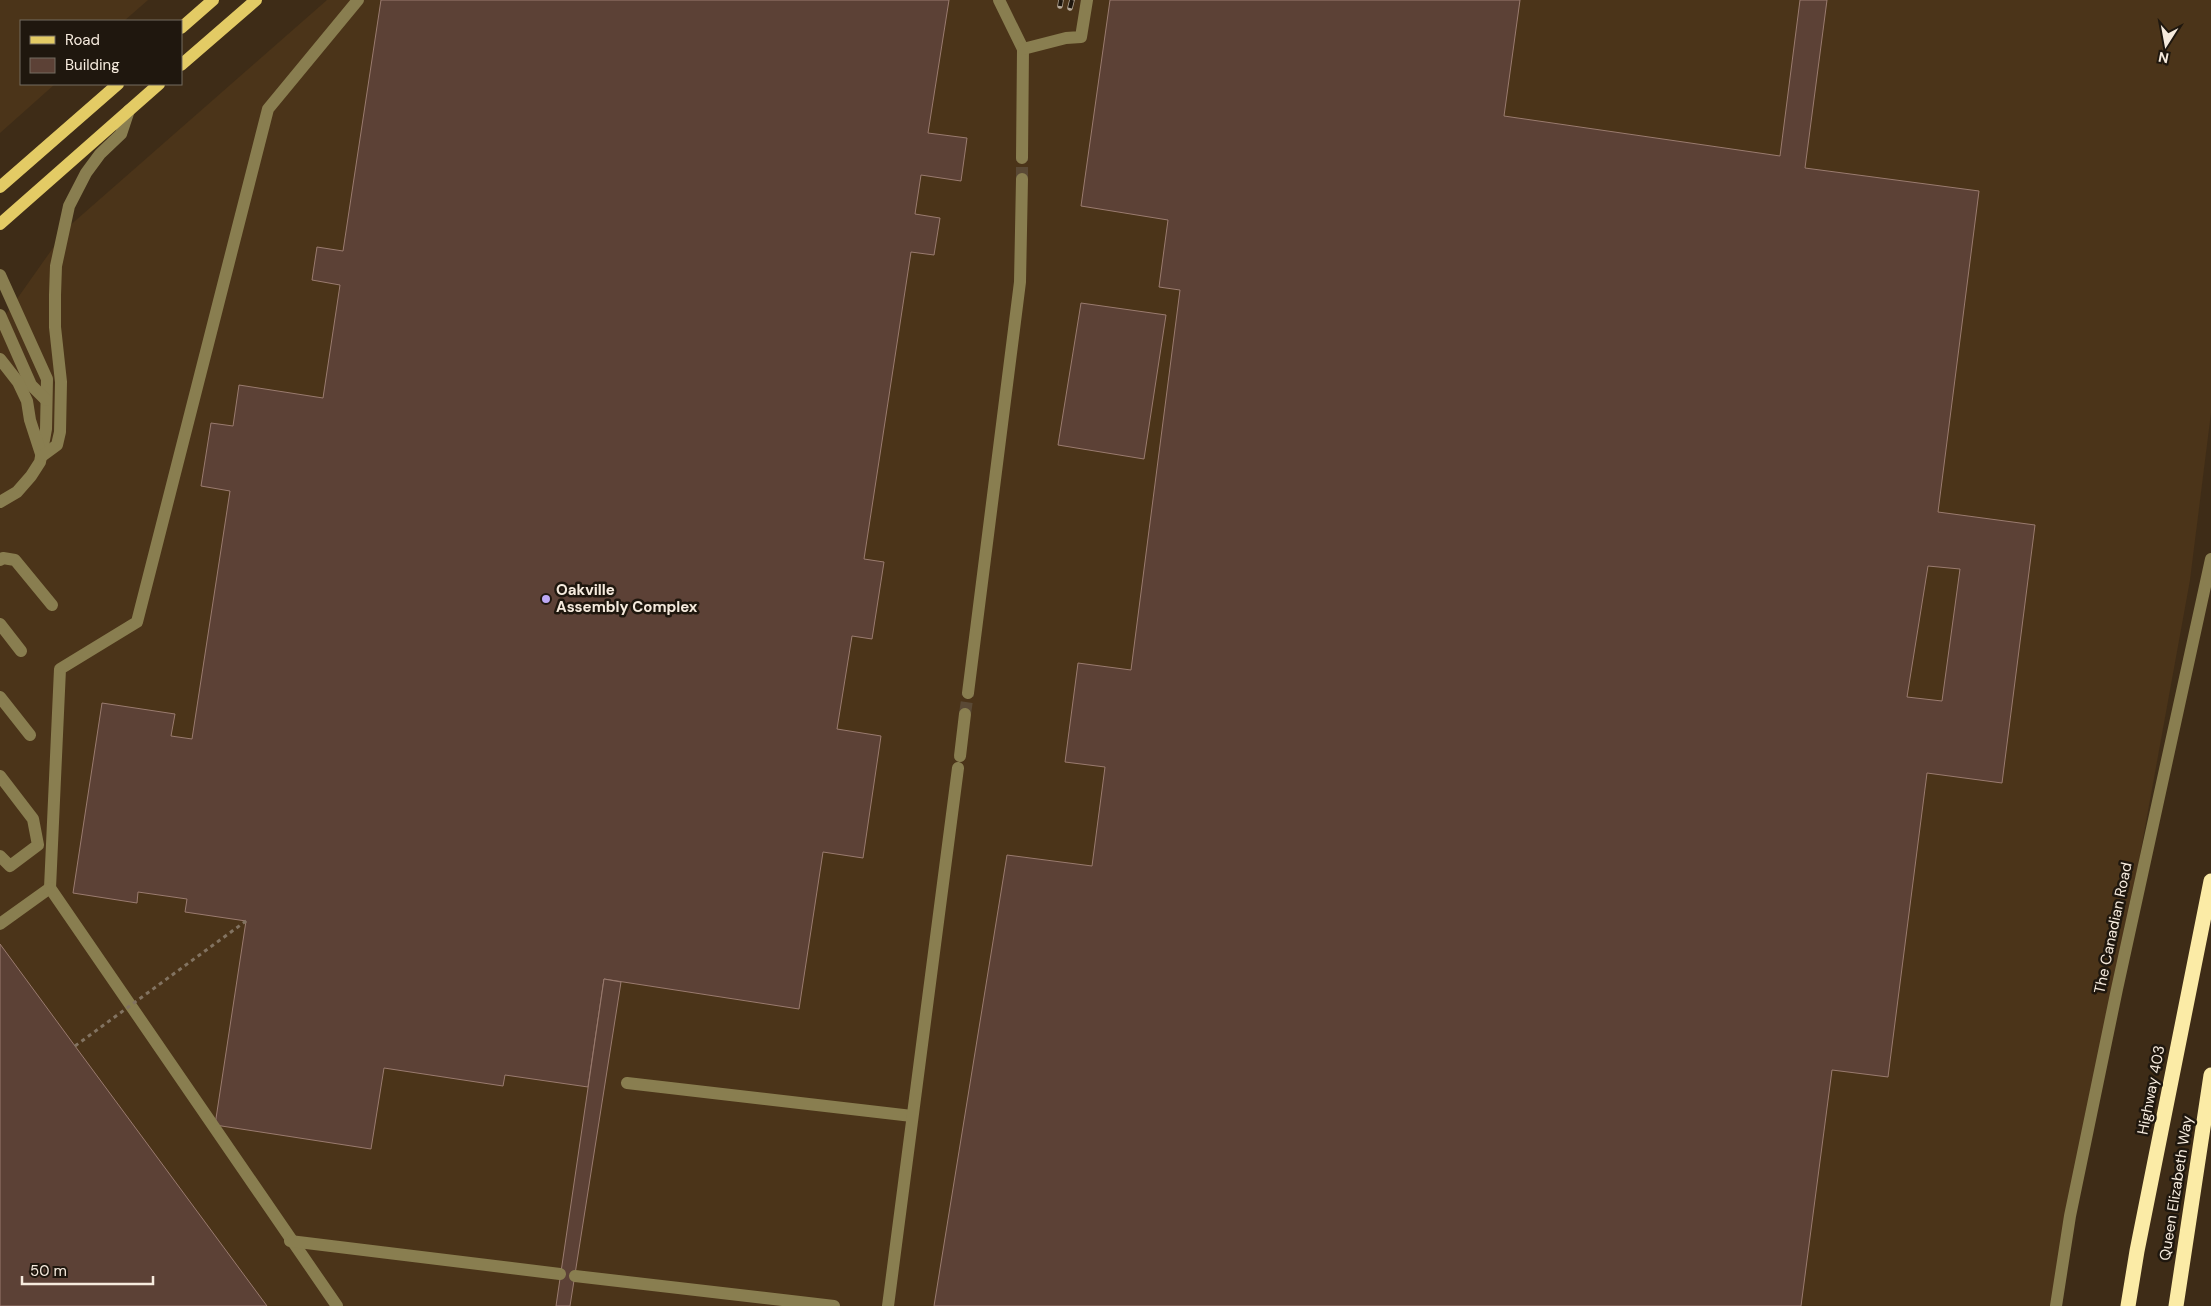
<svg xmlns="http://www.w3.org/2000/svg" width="2211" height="1306" viewBox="0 0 2211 1306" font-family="'DM Sans',sans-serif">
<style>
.built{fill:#4b3419}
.building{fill:#5c4136;stroke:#9a7b6f;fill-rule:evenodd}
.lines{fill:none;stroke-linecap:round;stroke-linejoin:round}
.minor-tunnel{stroke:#5a4935;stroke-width:12;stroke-dasharray:12 6;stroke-linecap:butt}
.minor{stroke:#897e50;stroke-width:12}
.major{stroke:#e3cb65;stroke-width:12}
.highway{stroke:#fbeba6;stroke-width:15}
.rail-casing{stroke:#b5a898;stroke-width:5.5}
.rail{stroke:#1f170e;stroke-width:4;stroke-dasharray:11;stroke-linecap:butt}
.path-bridge{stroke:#827361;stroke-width:3;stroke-dasharray:4 4;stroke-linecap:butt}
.poi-dot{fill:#bda9f5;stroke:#1f170e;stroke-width:2}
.labels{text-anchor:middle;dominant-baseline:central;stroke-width:5;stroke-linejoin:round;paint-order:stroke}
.poi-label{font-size:15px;font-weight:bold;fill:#f6ebde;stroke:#1f170e;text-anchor:start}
.street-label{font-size:15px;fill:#f6ebde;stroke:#1f170e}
</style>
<rect width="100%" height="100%" fill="#3e2c17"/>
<g class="built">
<polygon points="0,0 148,0 124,21 21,21 21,84 55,84 0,133"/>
<polygon points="327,0 2211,0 2211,413 2190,580 2058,1306 0,1306 0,323 67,228"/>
</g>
<g class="building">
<polygon points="381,0 949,0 928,133 967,138 961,181 921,175 915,214 940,218 934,255 911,252 864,559 884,562 872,639 852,636 837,729 881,736 863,858 823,852 799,1009 604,979 588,1087 505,1075 503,1086 384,1068 371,1149 215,1125 246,921 185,912 187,899 138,892 137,903 73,893 102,703 175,714 171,736 192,739 230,491 201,486 211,423 233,426 239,385 323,398 340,285 312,280 317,247 343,251"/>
<path d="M1110,0h410l-16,116 276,40 20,-156h27l-22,168 174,23 -41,321 97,13 -33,258 -75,-10 -39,304 -56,-7 -31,236h-867l73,-451 85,11 13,-99 -40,-5 13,-99 53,7 49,-380 -21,-3 9,-67 -87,-14zM1928,566l32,3 -18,132 -35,-4z"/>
<polygon points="1081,303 1166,315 1144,459 1058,445"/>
<polygon points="0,944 75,1046 267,1306 0,1306"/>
<polygon points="604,979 621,982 570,1306 556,1306"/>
</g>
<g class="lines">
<g class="minor-tunnel">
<polyline points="1022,179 1022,158"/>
<polyline points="965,714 968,693"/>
</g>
<g class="minor">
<polyline points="999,0 1023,49 1022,158"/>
<polyline points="1023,49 1066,38 1081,37 1087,0"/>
<polyline points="0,275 47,379 46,429 40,462 31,476 17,492 0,502"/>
<polyline points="0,315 31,385 46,400"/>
<polyline points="0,359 18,382 27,401 30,420 41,454"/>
<polyline points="42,456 57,445 60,432 61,382 55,327 55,295 56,266 69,206 86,173 100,154 121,134 129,110"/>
<polyline points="0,560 3,558 15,560 52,605"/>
<polyline points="0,624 21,651"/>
<polyline points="968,693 1020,282 1022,179"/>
<polyline points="0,697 30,735"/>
<polyline points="960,756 965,714"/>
<polyline points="0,776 33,819 38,845 10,866 0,856"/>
<polyline points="50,888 60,669 137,622 268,109 358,0"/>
<polyline points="0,924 50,888 337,1306"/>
<polyline points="627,1083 912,1116"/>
<polyline points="290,1241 560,1274"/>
<polyline points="575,1276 834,1306"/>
<polyline points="888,1306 958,768"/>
<polyline points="2056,1306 2070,1216 2117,989 2211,559"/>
</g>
<g class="major">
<polyline points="181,28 213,0"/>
<polyline points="181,65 256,0"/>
<polyline points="0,187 118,84"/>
<polyline points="0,224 159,84"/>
</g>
<g class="highway">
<polyline points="2128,1306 2137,1251 2211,881"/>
<polyline points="2176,1306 2211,1075"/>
</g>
<defs>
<g id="rail">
<polyline points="1060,6 1061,0"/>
<polyline points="1070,8 1072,0"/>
</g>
</defs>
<use href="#rail" class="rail-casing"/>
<use href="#rail" class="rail"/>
<polyline class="path-bridge" points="75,1046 246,921"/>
</g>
<circle class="poi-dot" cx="546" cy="599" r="5"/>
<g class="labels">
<g class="poi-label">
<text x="556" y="590">Oakville<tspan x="556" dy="17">Assembly Complex</tspan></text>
</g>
<g class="street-label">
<text transform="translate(2113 928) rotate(-78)">The Canadian Road</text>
<text transform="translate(2151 1090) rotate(-79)">Highway 403</text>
<text transform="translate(2176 1188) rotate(-81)">Queen Elizabeth Way</text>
</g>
</g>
<rect x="20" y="20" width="162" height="65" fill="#1f170e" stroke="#756c61"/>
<rect x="30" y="36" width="25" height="8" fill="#e3cb65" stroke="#756c61"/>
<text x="65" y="45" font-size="15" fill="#f6ebde">Road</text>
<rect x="30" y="58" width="25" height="15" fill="#5c4136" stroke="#756c61"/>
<text x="65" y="70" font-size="15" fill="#f6ebde">Building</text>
<g transform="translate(2166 45) rotate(191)" stroke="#1f170e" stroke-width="4" paint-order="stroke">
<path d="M0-4L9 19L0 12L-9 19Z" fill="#f6ebde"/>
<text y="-8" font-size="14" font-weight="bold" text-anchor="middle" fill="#f6ebde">N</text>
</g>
<path d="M22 1276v8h131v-8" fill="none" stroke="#f6ebde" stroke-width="2.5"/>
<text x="30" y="1276" font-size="15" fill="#f6ebde" stroke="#1f170e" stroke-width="4" paint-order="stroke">50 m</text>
</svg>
